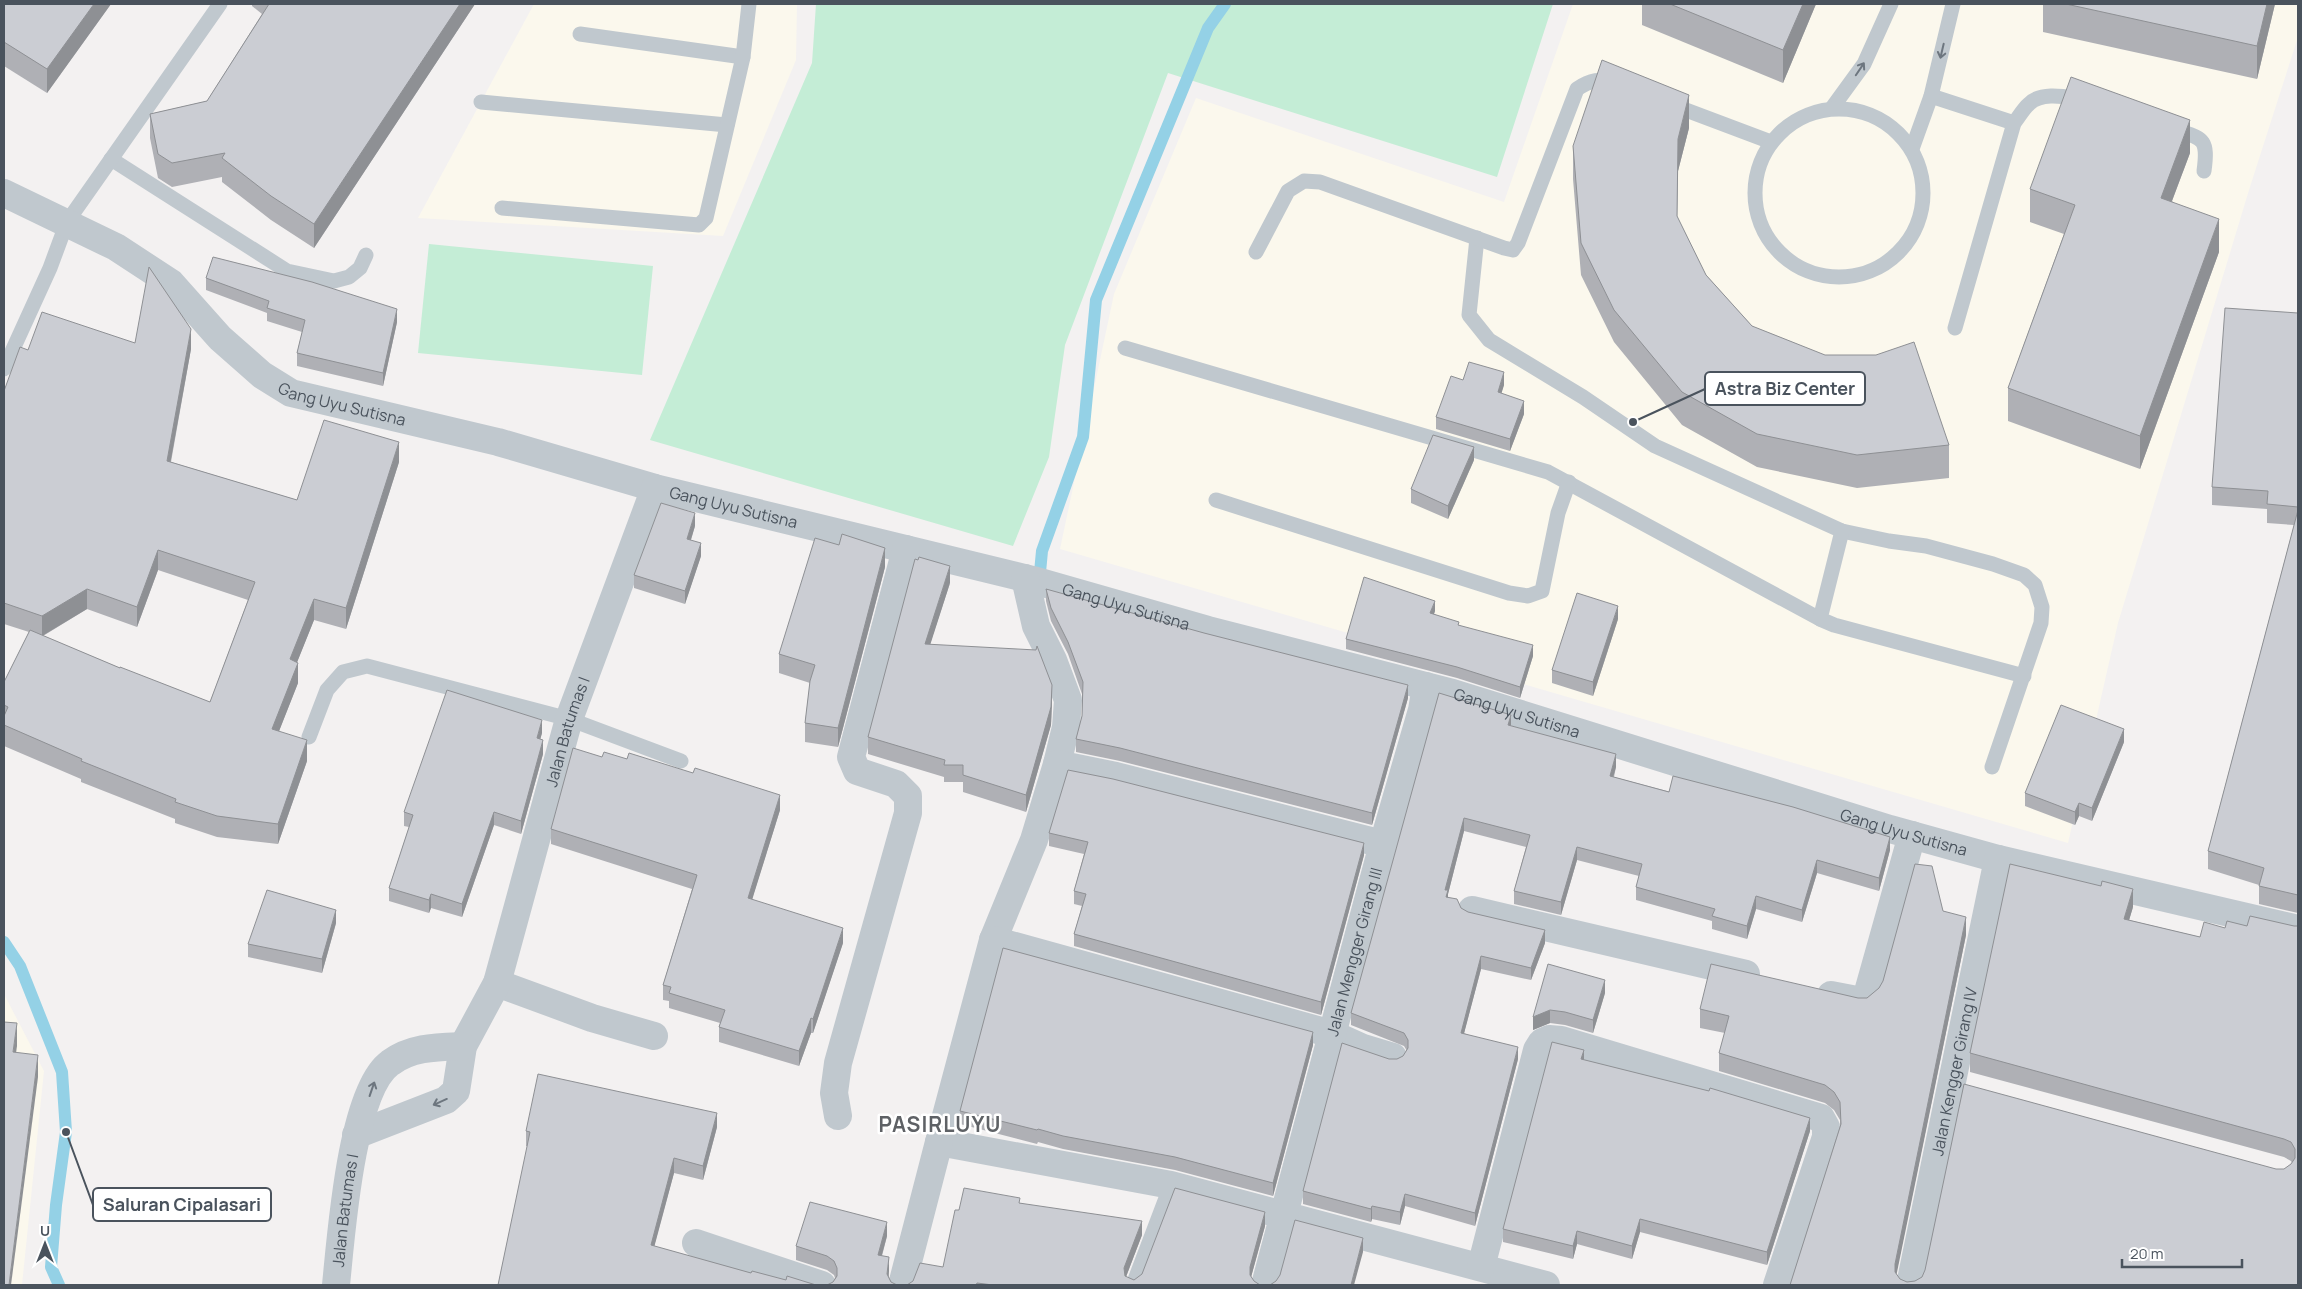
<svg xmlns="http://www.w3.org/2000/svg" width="2302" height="1289" viewBox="0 0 2302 1289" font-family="Manrope,sans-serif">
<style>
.commercial{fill:#fbf8ed}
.green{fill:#c4edd6}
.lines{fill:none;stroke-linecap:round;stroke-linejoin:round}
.stream{stroke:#94d1e6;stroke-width:12}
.lane{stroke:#c0c8ce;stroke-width:15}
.street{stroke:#c0c8ce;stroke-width:28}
.wall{fill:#afb0b5;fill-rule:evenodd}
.shaded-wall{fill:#8e9094}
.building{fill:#cbcdd3;stroke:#8e9094}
.oneway{stroke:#6d767f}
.labels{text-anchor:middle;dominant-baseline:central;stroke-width:5;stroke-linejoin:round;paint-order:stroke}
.street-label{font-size:16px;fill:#4a535d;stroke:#fff}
.district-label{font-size:21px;font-weight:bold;letter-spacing:1px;fill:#5e6165;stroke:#fff}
.leader{fill:none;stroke:#4a535d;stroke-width:2}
.callout-dot{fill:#4a535d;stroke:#fff;stroke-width:2}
.callout{fill:#fff;stroke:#4a535d;stroke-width:2}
.callout-label{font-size:18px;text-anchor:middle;font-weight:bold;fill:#4a535d}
</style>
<rect width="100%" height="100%" fill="#f3f1f1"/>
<g class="commercial">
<polygon points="534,4 797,4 796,60 723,236 418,218"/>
<polygon points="1573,4 2298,4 2298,37 2249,190 2118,623 2068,843 1060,549 1114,294 1196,98 1504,202"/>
<polygon points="4,994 44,1071 22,1285 4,1285"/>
</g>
<g class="green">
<polygon points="816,4 1553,4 1497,177 1168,73 1065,345 1049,457 1013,546 650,440 812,63"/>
<polygon points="429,244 653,266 642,375 418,353"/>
</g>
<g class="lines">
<g class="stream">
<polyline points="1039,583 1042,551 1083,437 1096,300 1208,28 1225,4"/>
<polyline points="4,942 20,966 62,1072 66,1132 56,1205 51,1267 59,1285"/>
</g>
<g class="lane">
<polyline points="580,34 743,57"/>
<polyline points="1931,96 2014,123"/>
<polyline points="481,102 727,125"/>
<polyline points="1670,104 1771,142"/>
<polyline points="1832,108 1864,64 1891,4"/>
<circle cx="1839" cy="193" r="84"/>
<path d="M2171,128c30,11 38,7 33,43"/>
<polyline points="1912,149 1931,96 1953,4"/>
<polyline points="111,159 287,271 334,281 349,277 360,268 366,255"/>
<polyline points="502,208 699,225 706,218 743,57 749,4"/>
<polyline points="1477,238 1469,315 1489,340 1583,397 1655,446 1842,531 1889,541 1926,546 1993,564 2024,575 2035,585 2042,607 2041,623 1992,767"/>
<path d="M1256,252l32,-61 16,-10 16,1 184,66 9,2 5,-7 59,-154c13,-9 23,-11 39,-6"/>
<path d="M1955,328l59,-205c5,-6 9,-14 15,-19 12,-13 38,-7 53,-5"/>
<polyline points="1125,348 1548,472 1820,619"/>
<polyline points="4,369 50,268 67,222 220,4"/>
<polyline points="1216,500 1509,593 1528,596 1542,591 1558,513 1569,482"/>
<polyline points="1842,531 1820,619 1834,625 2024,676"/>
<polyline points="309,737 327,690 343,672 367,666 569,719 681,761"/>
<polyline points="1133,1285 1171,1185"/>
</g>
<g class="street">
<path id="s1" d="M4,193l112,54 55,36 49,55 42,37 29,18 207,49 157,46 378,92 175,50 245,63 437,136 108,30 300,70"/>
<polyline points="1025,578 1036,626 1053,660 1068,700 1066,727 1057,764"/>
<polyline points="1383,844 1116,776 1057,764 1034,840 993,940 939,1142 1171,1185 1546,1285"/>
<polyline points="1472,910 1746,974"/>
<polyline points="993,940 1332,1034 1363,1048 1393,1057"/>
<polyline points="497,983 592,1018 654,1036"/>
<polyline points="1831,995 1857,1000 1866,999 1912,835"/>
<polyline points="838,1116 834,1093 838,1063 908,813 908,796 896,784 857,771 851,757 906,549"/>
<path id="s2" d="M356,1135l90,-35 10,-9 7,-45 34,-63 72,-264 86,-231"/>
<polyline points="696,1243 822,1285"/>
<polyline points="1481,1267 1537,1050 1542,1042 1549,1039 1561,1040 1821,1118 1826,1127 1826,1137 1777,1285"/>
<path id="s3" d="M336,1285c5,-48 15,-194 54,-222 21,-16 47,-16 73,-17"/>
<polyline points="902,1285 939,1142"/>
<path id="s4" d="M1265,1285l118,-441 39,-134 4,-24"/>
<path id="s5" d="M1910,1285l88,-426"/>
</g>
</g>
<g class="wall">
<polygon points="4,4 111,4 47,93 4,66"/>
<polygon points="252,4 475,4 314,248 271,220 222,182 222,177 172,187 158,178 150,138 150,114 207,101 262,14 252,6"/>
<polygon points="1642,4 1816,4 1783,83 1642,25"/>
<polygon points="2043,4 2275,4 2257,79 2043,32"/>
<polygon points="1689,128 1678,171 1677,217 1706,275 1752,326 1949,445 1949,478 1857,488 1757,467 1682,425 1614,342 1581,275 1573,179 1573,146"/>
<polygon points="2190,153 2172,201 2219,252 2140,469 2008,421 2008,388 2064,234 2030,222 2030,189"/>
<polygon points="206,278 397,322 383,386 297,366 297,353 302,332 267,321 267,313 206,290"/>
<polygon points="2298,313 2298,913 2259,904 2259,885 2208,869 2208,851 2294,525 2267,523 2267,509 2212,505 2212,487"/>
<path d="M135,343l56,6 -20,113 126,38 102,-38 -53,167 -32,-9 -17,42 1,21 -19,48 28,30 -29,83 -61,-7 -42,-14v-4l-94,-37v-3l-77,-33v-64l25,-50 -25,-8v-233zM158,570l90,30 -38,102 -90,-34 -77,-32 44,-27 50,18z"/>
<polygon points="1463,380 1504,385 1501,393 1524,414 1510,451 1436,429 1436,417"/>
<polygon points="1474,460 1448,519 1411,503 1411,489"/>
<polygon points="695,526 691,540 701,556 685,604 634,588 634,575"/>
<polygon points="885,567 838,747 805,742 805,723 810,683 779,673 779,654"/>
<polygon points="950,583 930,644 1052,702 1051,725 1026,812 963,792 963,782 944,782 944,777 868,754 868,737"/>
<polygon points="1046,589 1408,698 1372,825 1120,761 1076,752 1076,739 1082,716 1082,694 1068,654 1051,621 1046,601"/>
<polygon points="1435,611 1434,614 1459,625 1533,656 1520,698 1457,678 1346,649 1346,639"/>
<polygon points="1618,619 1593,696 1552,683 1552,670"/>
<polygon points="1511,726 1616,767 1614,777 1890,850 1879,891 1817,873 1802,922 1756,909 1747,939 1712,929 1712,921 1636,900 1636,887 1639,876 1577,860 1561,915 1514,904 1514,891 1526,847 1464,831 1448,894 1448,897 1461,908 1468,912 1545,943 1531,980 1481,969 1464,1033 1518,1059 1475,1226 1405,1206 1400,1225 1372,1219 1371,1222 1303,1204 1303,1191 1389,1059 1397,1059 1403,1056 1407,1051 1404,1046 1351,1025 1351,1013"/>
<polygon points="542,733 540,739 543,754 521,834 494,825 462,917 431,908 429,913 389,901 389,888 409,827 404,826 404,812"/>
<polygon points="2124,742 2092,821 2079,816 2075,825 2025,806 2025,793"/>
<polygon points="602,757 627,759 693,773 780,810 752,899 843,943 813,1033 811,1033 799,1066 719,1042 719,1027 720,1023 669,1008 669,1001 663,1000 663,985 692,889 551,844 551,829"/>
<polygon points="1049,833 1364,855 1321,1015 1074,946 1074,934 1082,906 1074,904 1074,891 1084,854 1049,846"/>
<polygon points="2133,907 2129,920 2200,937 2225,928 2247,926 2294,926 2298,1285 1790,1285 1840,1126 1840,1120 1834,1110 1825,1103 1719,1071 1719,1053 1725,1033 1700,1028 1700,1009 1867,998 1879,988 1943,911 1966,935 1896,1274 1900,1279 1907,1282 1915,1281 2276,1169 2284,1169 2291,1164 2292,1163 2291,1161 2284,1157 1970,1072 1970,1053"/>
<polygon points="336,923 322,973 248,957 248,944"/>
<polygon points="1548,964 1605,993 1593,1033 1565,1025 1550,1023 1533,1030"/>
<polygon points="1313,1045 1273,1196 1175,1170 1063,1149 1038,1142 1037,1144 960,1124 960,1111"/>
<polygon points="1584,1060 1810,1131 1767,1265 1640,1232 1632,1259 1577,1244 1573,1259 1503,1242 1503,1229"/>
<polygon points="717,1127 703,1180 674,1173 654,1246 751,1273 786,1280 498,1285 528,1146 526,1146 526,1131"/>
<polygon points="1020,1203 1142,1235 1126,1277 1134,1280 1265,1226 1251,1277 1254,1281 1260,1285 907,1285 943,1267 959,1210"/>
<polygon points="887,1236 882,1256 889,1271 889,1277 891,1282 833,1282 835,1278 834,1275 827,1270 796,1260 796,1246"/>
</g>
<g class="shaded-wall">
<polygon points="94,4 111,4 47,93 47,69"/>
<polygon points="460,4 475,4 314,248 314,224"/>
<polygon points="1803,4 1816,4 1783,83 1783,50"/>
<polygon points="2267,4 2275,4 2257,79 2257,46"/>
<polygon points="1689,95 1689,128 1678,171 1677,249 1678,139"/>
<polygon points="2190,120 2190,153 2161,230 2161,198"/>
<polygon points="2219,219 2219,252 2140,469 2140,436"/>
<polygon points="397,309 397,322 383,386 383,373"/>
<polygon points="191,329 191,349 167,481 167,461"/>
<polygon points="1504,372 1504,385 1498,405 1498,392"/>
<polygon points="1524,401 1524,414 1510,451 1510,439"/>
<polygon points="399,442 399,462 346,629 346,608"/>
<polygon points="1474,447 1474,460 1448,519 1448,506"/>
<polygon points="695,513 695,526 687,552 687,539"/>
<polygon points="701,543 701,556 685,604 685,591"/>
<polygon points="885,548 885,567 838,747 838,728"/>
<polygon points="158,550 158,570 137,627 137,607"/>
<polygon points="950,566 950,583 925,661 925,644"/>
<polygon points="87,589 87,609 42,636 42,616"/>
<polygon points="314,599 314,620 290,680 290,659"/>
<polygon points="1435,601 1435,611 1430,624 1430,613"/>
<polygon points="1618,606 1618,619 1593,696 1593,682"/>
<polygon points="1533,645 1533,656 1520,698 1520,687"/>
<polygon points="298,663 298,683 272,749 272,729"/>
<polygon points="1052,685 1052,702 1051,725 1026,812 1026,795"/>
<polygon points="1408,685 1408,698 1372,825 1372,813"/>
<polygon points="1511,715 1511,728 1508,725"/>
<polygon points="542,720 542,733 537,751 537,738"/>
<polygon points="2124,729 2124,742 2092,821 2092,808"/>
<polygon points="307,740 307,761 278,844 278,824"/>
<polygon points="543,740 543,754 521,834 521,821"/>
<polygon points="1616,754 1616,767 1610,788 1610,776"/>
<polygon points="780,795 780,810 748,913 748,898"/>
<polygon points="2079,803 2079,816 2075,825 2075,812"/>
<polygon points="494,812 494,825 462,917 462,904"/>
<polygon points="1464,818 1464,831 1448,894 1448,903 1446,909 1445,890"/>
<polygon points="1890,837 1890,850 1879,891 1879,878"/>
<polygon points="1364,843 1364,855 1321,1015 1321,1002"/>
<polygon points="1577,847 1577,860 1561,915 1561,902"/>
<polygon points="1817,860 1817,873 1802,922 1802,910"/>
<polygon points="2133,889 2133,907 2124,937 2124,919"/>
<polygon points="431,894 431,908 429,913 429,900"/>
<polygon points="1756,896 1756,909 1747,939 1747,926"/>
<polygon points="336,910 336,923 322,973 322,959"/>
<polygon points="1966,917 1966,935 1895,1282 1895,1264"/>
<polygon points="843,928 843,943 813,1033 813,1019"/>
<polygon points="1545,930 1545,943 1531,980 1531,968"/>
<polygon points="1481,956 1481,969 1461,1045 1461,1033"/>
<polygon points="1605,980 1605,993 1593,1033 1593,1020"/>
<polygon points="1550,1010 1550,1023 1533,1030 1533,1017"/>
<polygon points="811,1018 811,1033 799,1066 799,1051"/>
<polygon points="17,1023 17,1046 13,1074 13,1052"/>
<polygon points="1313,1032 1313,1045 1273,1196 1273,1183"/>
<polygon points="1518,1047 1518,1059 1475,1226 1475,1213"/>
<polygon points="1584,1050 1584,1063 1581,1059"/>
<polygon points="38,1055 38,1077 11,1285 9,1285"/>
<polygon points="717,1113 717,1127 703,1180 703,1166"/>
<polygon points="1810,1118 1810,1131 1767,1265 1767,1252"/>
<polygon points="674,1158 674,1173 651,1259 651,1245"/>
<polygon points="1405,1194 1405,1206 1400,1225 1400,1212"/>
<polygon points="1372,1206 1372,1219 1371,1222 1371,1209"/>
<polygon points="1265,1212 1265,1226 1250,1281 1250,1267"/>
<polygon points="1640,1219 1640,1232 1632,1259 1632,1246"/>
<polygon points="1142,1221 1142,1235 1124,1282 1124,1268"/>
<polygon points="887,1222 887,1236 878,1269 878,1255"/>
<polygon points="1577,1231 1577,1244 1573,1259 1573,1246"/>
<polygon points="1363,1238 1363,1252 1354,1285 1351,1285"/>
<polygon points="889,1257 889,1271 887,1285 887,1274"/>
</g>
<g class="building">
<polygon points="4,4 94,4 47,69 4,42"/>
<polygon points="269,4 460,4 314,224 271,196 222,158 225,153 172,163 158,154 150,114 207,101"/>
<polygon points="1670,4 1803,4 1783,50"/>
<polygon points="2066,4 2267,4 2257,46"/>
<polygon points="1602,60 1689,95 1678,139 1677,216 1706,275 1752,326 1825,355 1876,355 1914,342 1949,445 1857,455 1757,434 1682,392 1614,310 1581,243 1573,146"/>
<polygon points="2071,77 2190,120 2161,198 2219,219 2140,436 2008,388 2075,205 2030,189"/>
<polygon points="213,257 312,282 397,309 383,373 297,353 305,320 267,308 269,301 206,278"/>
<polygon points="149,267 191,329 167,461 297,500 324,420 399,442 346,608 314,599 290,659 298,663 272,729 307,740 278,824 217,816 175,802 176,799 81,761 82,759 4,725 4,716 8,707 4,705 4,682 30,630 120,668 120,667 210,702 255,582 158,550 137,607 87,589 42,616 4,603 4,391 20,347 28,350 42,312 135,343"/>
<polygon points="2225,308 2298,313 2298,507 2267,504 2268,491 2212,487"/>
<polygon points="1469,362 1504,372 1498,392 1524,401 1510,439 1436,417 1451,376 1463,380"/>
<polygon points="1433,435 1474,447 1448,506 1411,489"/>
<polygon points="661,503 695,513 687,539 701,543 685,591 634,575"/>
<polygon points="2298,510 2298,895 2259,886 2264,868 2208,851"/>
<polygon points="842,534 885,548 838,728 805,723 810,681 815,665 779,654 815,538 839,545"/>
<polygon points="919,557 950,566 925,644 1036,650 1037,646 1052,685 1051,707 1026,795 963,775 963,765 944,765 945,760 868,737 915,559 918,560"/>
<polygon points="1364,577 1435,601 1430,613 1459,622 1458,625 1533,645 1520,687 1457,667 1346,639"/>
<polygon points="1046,589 1204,633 1408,685 1372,813 1120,748 1076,739 1082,716 1083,682 1068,642 1051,608"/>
<polygon points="1577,593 1618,606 1593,682 1552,670"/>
<polygon points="447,690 542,720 537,738 543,740 521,821 494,812 462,904 431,894 429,900 389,888 413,815 404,812"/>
<polygon points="1439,693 1511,715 1508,725 1616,754 1610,776 1669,792 1673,776 1793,807 1890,837 1879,878 1817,860 1802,910 1756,896 1747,926 1712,916 1715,909 1636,887 1642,864 1577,847 1561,902 1514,891 1530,835 1464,818 1445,890 1448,890 1446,897 1457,899 1461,908 1468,912 1545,930 1531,968 1481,956 1461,1033 1518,1047 1475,1213 1405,1194 1400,1212 1372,1206 1371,1209 1303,1191 1342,1043 1389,1059 1397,1059 1403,1056 1408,1048 1408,1040 1404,1033 1351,1013"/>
<polygon points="2061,705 2124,729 2092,808 2079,803 2075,812 2025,793"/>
<polygon points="573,748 602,757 604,752 627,759 629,753 693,773 695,768 780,795 748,898 843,928 813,1019 811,1018 799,1051 719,1027 725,1010 669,993 671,987 663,985 697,875 551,829"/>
<polygon points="1068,770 1113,779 1364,843 1321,1002 1074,934 1086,894 1074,891 1088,842 1049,833"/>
<polygon points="1915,864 1932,866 1943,911 1966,917 1895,1264 1895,1272 1900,1279 1907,1282 1915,1281 1922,1277 1925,1270 1964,1084 2276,1169 2284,1169 2291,1164 2295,1158 2295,1149 2291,1142 2284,1139 1970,1053 2010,864 2101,886 2102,881 2133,889 2124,919 2200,937 2204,922 2225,928 2227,921 2247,926 2250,916 2294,926 2298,926 2298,1285 1790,1285 1841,1124 1840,1102 1834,1092 1825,1085 1719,1053 1729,1016 1700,1009 1711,964 1858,998 1867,998 1879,988 1883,981"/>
<polygon points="267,890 336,910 322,959 248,944"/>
<polygon points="1003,948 1313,1032 1273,1183 1175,1157 1063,1136 1038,1129 1037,1130 960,1111"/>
<polygon points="1548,964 1605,980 1593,1020 1565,1012 1550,1010 1533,1017"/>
<polygon points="4,1022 17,1023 13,1052 38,1055 9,1285 4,1285"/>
<polygon points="1552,1042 1584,1050 1581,1059 1709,1091 1710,1088 1810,1118 1767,1252 1640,1219 1632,1246 1577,1231 1573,1246 1503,1229"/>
<polygon points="538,1074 717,1113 703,1166 674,1158 651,1245 751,1273 752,1271 786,1280 787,1276 816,1285 498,1285 530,1132 526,1131"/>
<polygon points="964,1188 1020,1198 1019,1203 1142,1221 1124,1268 1125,1276 1134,1280 1142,1274 1175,1188 1265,1212 1250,1267 1250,1275 1254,1281 1260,1285 993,1285 977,1283 976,1285 907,1285 913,1281 920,1263 943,1267 955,1210 959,1210"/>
<polygon points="810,1202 887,1222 878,1255 889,1257 887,1274 891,1282 897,1285 827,1285 833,1282 837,1276 837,1268 834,1261 827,1256 796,1246"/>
<polygon points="1295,1220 1363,1238 1351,1285 1270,1285 1276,1281 1280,1275"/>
</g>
<defs><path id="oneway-shaft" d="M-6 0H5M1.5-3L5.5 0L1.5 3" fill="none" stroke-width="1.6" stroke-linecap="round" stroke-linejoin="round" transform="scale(1.25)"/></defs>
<g class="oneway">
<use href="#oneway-shaft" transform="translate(1942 51) rotate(103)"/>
<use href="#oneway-shaft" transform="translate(1860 69) rotate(-56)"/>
<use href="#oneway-shaft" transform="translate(372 1089) rotate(-71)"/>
<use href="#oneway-shaft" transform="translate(440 1102) rotate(156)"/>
</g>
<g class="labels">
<g class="street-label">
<text stroke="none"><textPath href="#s1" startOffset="406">Gang Uyu Sutisna</textPath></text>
<text stroke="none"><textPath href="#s1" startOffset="811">Gang Uyu Sutisna</textPath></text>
<text stroke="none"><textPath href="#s1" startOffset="1216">Gang Uyu Sutisna</textPath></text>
<text stroke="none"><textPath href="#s1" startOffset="1621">Gang Uyu Sutisna</textPath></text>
<text stroke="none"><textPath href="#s2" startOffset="488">Jalan Batumas I</textPath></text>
<text stroke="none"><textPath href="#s1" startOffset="2026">Gang Uyu Sutisna</textPath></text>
<text stroke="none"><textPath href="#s4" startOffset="345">Jalan Mengger Girang III</textPath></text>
<text stroke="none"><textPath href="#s5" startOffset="218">Jalan Kengger Girang IV</textPath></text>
<text stroke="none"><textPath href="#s3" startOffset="75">Jalan Batumas I</textPath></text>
</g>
<g class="district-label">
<text x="940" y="1124">PASIRLUYU</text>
</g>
</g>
<path class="leader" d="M1633 422L1705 389M66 1132L93 1205"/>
<g class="callout-dot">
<circle cx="1633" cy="422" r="5"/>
<circle cx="66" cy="1132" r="5"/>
</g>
<g class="callout">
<rect x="1705" y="372" width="160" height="33" rx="5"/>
<rect x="93" y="1188" width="178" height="33" rx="5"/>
</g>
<g class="callout-label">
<text x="1785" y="395">Astra Biz Center</text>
<text x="182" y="1211">Saluran Cipalasari</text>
</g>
<rect width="2302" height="1289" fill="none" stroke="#4a535d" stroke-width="10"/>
<g transform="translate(45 1244)" stroke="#ffffff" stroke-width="4" paint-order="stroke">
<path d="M0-4L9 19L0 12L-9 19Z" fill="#4a535d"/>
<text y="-8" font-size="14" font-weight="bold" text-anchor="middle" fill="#4a535d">U</text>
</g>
<path d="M2122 1259v8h120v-8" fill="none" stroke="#4a535d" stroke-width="2.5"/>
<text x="2130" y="1259" font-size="15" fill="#4a535d" stroke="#ffffff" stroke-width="4" paint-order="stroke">20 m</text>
</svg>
